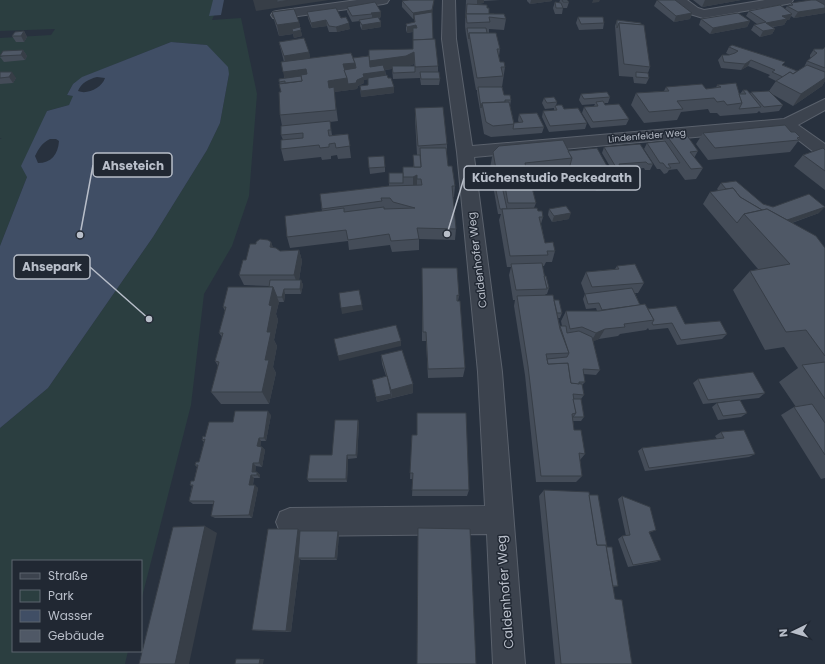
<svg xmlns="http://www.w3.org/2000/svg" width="825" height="664" viewBox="0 0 825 664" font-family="Poppins,sans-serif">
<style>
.green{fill:#2b3e40}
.water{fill:#404e65;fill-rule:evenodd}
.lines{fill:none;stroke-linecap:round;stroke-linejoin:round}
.minor-casing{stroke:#5a616c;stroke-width:2}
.minor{fill:#3c434e;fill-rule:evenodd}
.wall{fill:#444c58;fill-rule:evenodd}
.shaded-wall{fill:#373e47}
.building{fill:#4f5866;stroke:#373e47}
.labels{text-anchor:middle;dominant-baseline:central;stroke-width:3;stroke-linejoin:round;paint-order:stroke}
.far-street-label{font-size:9px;fill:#b8bec9;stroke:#212833}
.street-label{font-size:11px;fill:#b8bec9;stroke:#212833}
.near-street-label{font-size:13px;fill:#b8bec9;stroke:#212833}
.leader{fill:none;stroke:#b8bec9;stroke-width:1.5}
.callout-dot{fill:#b8bec9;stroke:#212833;stroke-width:1.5}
.callout{fill:#212833;stroke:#b8bec9;stroke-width:1.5}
.callout-label{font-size:12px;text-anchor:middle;font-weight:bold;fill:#b8bec9}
</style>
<rect width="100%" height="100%" fill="#28313e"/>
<polygon class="green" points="0,0 221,0 212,20 241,18 257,94 249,196 232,246 204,294 191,405 141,601 141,561 13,561 13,651 128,651 125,664 0,664 0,428 48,388 153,237 207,150 220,123 229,74 207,45 171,42 83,77 73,84 67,95 74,96 69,105 47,111 27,177 0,246 0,139 2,138 0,138 0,38 51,35 55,29 0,31"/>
<g class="water">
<polygon points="213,0 224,0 221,15 209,16"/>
<path d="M171,42l36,3 21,22 1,7 -9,49 -13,27 -54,87 -105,151 -48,40v-182l27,-69 -6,-11 26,-55 22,-6 4,-9 -6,-1 6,-11 9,-7zM97,77l8,1c-3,10 -18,17 -27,13 3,-8 11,-12 19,-14zM50,139h6l3,2c-1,14 -8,22 -21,22l-3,-7c4,-8 7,-13 15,-17z"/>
</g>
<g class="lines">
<defs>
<g id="minor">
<polygon points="357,0 389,0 387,3 383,4 277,19 273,18 271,15 273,12 277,11"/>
<polygon points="443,0 455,0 456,39 472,146 784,119 825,99 825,110 798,125 825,144 825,157 819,156 784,129 474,157 502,372 525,664 493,664 487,534 290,536 280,532 276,522 280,512 290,508 485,506 478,372 457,152 442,39"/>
<polygon points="673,0 687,0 698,8 704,10 765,0 793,0 791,3 787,4 703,18 690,14"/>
<polygon points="812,0 825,0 825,6 814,3"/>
</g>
</defs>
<use href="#minor" class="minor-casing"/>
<use href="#minor" class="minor"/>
</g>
<g class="wall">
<polygon points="466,0 500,0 484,1 484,3 477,4 487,8 489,14 494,14 506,19 504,30 489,29 489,33 500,49 499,56 500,62 505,67 502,87 504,95 511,100 510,106 514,123 519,123 518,120 519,114 544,127 542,133 491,137 484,134 477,93 477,90 476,90 466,34 465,26"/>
<polygon points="527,0 552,0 552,1 530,4 527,1"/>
<polygon points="560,0 567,0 569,2 567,8 563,8 562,14 555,14 553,8 555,2 559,3"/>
<polygon points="657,0 692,13 690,19 674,22 654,6"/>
<polygon points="693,0 741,0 702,7"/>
<path d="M402,1l30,13 1,25 5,27v6l2,7 -1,6h-18l-1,-7 -27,1 -1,-10 -7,1 1,5 8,12v6l-33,4 -1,-11 8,-1v-6l-4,1v3l-6,3 -1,3 -23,3 4,29 -8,1 2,13 16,-1 3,24 -13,1 -1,-4 -6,1v3l-9,1 -1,-3 -37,4 -3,-12 2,-9 -2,-5 1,-9 -2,-11 1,-23 -2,-13 5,-1v-16l-5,-20 30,10 1,6h43l60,-9v-17l-6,1 -1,-3v-6l9,-2 -1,-3h-1l-11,-12zM414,64v2h-5z"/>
<polygon points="791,3 825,13 794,18 791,16 789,20 787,20 784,25 773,27 775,29 772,34 760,37 751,30 754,25 757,24 746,16 749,11 785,9 787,6 789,6"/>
<polygon points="347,7 381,17 379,18 381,22 381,27 362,30 360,26 360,21 352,22 347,12"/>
<polygon points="272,12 299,22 302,36 294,38 293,34 279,36 275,23"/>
<polygon points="307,12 341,18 350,29 337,32 329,32 327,26 312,28 308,18"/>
<polygon points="578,17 604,23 603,29 579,30 576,23"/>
<polygon points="701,19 750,21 747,27 710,34 699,25"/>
<polygon points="617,20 650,67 648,73 649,78 646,84 634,83 633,77 619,76 615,26"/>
<polygon points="24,31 27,37 24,42 16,42 12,36"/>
<polygon points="729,47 783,65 797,71 804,67 807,61 811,58 810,57 810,55 814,49 823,49 825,47 825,81 822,86 793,106 772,94 783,105 779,111 761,113 759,111 757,113 720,116 717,113 710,113 708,109 681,112 677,120 644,123 631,105 636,93 664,91 666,87 706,89 716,88 717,85 739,94 740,94 743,90 750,94 751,92 769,91 776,81 768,77 770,75 748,66 741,70 721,68 718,60 722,55 730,55 726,53"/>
<polygon points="23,50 27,56 25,60 4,62 0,57"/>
<polygon points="0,72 16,78 13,83 0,84"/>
<polygon points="581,94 610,97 608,103 604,103 605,105 629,119 626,125 591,128 582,113 584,107 594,106 595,104 582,105 579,100"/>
<polygon points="544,98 557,102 556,106 564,109 587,123 585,129 549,132 542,117 543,111 554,110 554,108 545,109 542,103"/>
<polygon points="415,108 447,144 447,154 448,166 455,186 454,197 453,197 456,229 455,240 419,239 419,250 392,252 390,245 349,250 348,241 290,248 287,237 322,211 320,194 389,186 389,173 403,173 403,167 413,167 417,155 415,119"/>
<polygon points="791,132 800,137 798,140 799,140 790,152 708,160 696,144 703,133"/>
<polygon points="667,136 698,151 694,158 703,168 696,179 685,180 677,169 669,170 667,173 664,174 660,169 657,169 644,149 647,143 665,141"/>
<polygon points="604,147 653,164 650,170 645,170 644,168 621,170 619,175 615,175 602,153"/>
<polygon points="825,150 825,190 794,166 803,155"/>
<polygon points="568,151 607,166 605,171 603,172 610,184 608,190 596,191 589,177 568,178 567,180 549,182 546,177 526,179 526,180 536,203 534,208 543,217 541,224 545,243 555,251 552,262 546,262 544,266 542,266 544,276 549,288 547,294 546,294 545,295 554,300 562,313 560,318 558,318 560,326 562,326 561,321 566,311 597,311 596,308 586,309 583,299 585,294 581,283 586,272 615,269 617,266 644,283 638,293 635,293 640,305 685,324 727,334 722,339 677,345 668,328 649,330 648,328 646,330 620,334 618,336 599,339 593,341 600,370 596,375 583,374 585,382 582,385 584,395 581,399 584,417 581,421 573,421 574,430 585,454 580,460 582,476 576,482 536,482 525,375 514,306 515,300 513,300 509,275 511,267 507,267 499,220 501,214 498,214 490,168 493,152"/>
<polygon points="368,157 385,167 385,172 370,174"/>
<polygon points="721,183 763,204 773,207 819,213 792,223 825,248 825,478 821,479 781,415 794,407 796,407 779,382 798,368 784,347 765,350 733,290 750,271 758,269 703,204 710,192 719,191 717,189"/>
<polygon points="549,209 569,219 552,222 548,215"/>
<polygon points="271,242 273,248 280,251 299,250 302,261 299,280 301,280 303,285 301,294 285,294 284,302 279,302 276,314 278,320 274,340 277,346 273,367 276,373 269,404 221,404 211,392 218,366 215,361 222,337 219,333 225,311 223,307 269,287 269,286 244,285 239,275 246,260 256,244"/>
<polygon points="422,268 459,296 458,301 465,368 463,377 428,378 426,341 422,341"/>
<polygon points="381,355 413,384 413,393 377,402 372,380 386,376 382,364"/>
<polygon points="698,379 765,393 759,398 703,404 693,383"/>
<polygon points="717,403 747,413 741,417 718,420 712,407"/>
<polygon points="271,415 266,441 261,441 260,447 262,447 265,450 262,467 256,466 255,472 257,472 260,475 260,478 254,478 253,485 258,488 252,518 215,518 211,516 214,504 193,504 189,501 192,486 190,485 194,481 197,467 195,465 199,462 204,442 202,440 205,437"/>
<polygon points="358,420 359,424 357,458 348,459 347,482 309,482 307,479 332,455"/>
<polygon points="721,432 755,454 749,457 645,471 638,451 642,448 717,439 715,436"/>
<polygon points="412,435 469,490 467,496 412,496 413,479 410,479"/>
<polygon points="544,490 589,495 607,547 618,586 613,587 615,599 632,664 555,664 539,496"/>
<polygon points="622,496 656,530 649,533 661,560 656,562 628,567 618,539 622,536 626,536 618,499"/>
<polygon points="300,531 339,533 337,560 301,560 300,559 291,632 259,631 252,630"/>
</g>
<g class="shaded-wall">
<polygon points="253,0 329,0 256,11"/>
<polygon points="434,0 432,16 414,15 414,19 413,19 413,13"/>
<polygon points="477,0 484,0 484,3 477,4"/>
<polygon points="531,0 552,0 552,1 530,4"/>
<polygon points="593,0 600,0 599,2 592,3"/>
<polygon points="705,0 741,0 702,7"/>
<polygon points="825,8 825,13 794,18 798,12"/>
<polygon points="381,12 381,17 372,19 372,14 371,13"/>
<polygon points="692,13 690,19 674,22 676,16"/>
<polygon points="792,14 789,20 787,20 784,25 763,28 766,23 782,16"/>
<polygon points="326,20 327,26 312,28 311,23"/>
<polygon points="750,21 747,27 710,34 713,28"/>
<polygon points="299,22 302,36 294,38 292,29 293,34 279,36 277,25"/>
<polygon points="381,22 381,27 362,30 362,25"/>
<polygon points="349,23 350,29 337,32 336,27"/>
<polygon points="416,25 416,31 407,33 407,27"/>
<polygon points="775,29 772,34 760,37 763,31"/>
<polygon points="24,31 27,37 24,42 21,36"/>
<polygon points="23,50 27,56 25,60 21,55"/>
<polygon points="309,52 311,63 286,68 284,56"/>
<polygon points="414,52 414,64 406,67 370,72 369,61"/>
<polygon points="751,60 748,66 741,70 745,64"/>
<polygon points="355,63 356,74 345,76 343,64"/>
<polygon points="306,69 310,86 286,84 283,72"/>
<polygon points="385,71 386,77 364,80 364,83 358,86 357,89 334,92 338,121 334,92 330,92 328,81 347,78 357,80 363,74"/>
<polygon points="12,72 16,78 13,83 9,77"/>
<polygon points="825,78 825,81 822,86 793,106 801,94"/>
<polygon points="394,87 394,93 361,97 361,91"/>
<polygon points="417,175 417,186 413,189 413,177"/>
<polygon points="825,207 819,213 768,231 773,225"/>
<polygon points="571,213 569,219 552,222 554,216"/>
<polygon points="271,242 275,253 270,247"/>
<polygon points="299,250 302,261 298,286 294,275"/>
<polygon points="301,280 303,285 301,294 300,289"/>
<polygon points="273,287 279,302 276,314 278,320 274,340 277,346 273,367 276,373 269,404 262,392 269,305"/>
<polygon points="284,289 285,294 284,302 282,297"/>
<polygon points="362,305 363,310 342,314 341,308"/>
<polygon points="605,329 599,339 590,343 596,333"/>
<polygon points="401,341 401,346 339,361 338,356"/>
<polygon points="413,384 413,393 392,398 391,390"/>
<polygon points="391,394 392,398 377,402 376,397"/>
<polygon points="268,411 271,415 266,441 264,438"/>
<polygon points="358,420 359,424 357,458 356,455"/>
<polygon points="259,438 261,441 260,450 257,446"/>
<polygon points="262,447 265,450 262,467 259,463"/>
<polygon points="347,455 348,459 347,482 346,479"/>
<polygon points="253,463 256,466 255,476 252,472"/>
<polygon points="257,472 260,475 260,478 257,475"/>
<polygon points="251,475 254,478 252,488 249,485"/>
<polygon points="255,485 258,488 252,518 249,515"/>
<polygon points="205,526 217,533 189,664 175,664"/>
<polygon points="298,529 303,533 298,558 300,559 291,632 286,631"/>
<polygon points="338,531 339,533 337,560 335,558"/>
<polygon points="260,659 264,659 263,664 259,664"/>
</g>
<g class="building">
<polygon points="277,0 290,0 277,2"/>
<polygon points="409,0 434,0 432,10 413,13 402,1"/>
<polygon points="562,0 567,0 569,2 563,2"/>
<polygon points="657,0 675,0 692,13 676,16"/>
<polygon points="811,0 816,0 825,5 825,8 798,12 787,6 793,5 791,3"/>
<polygon points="375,2 381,12 371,13 372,14 352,16 347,7"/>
<polygon points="555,2 561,3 563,8 556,8"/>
<polygon points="467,4 487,5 487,8 489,8 489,14 494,14 466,14 466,18"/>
<polygon points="780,5 792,14 782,16 787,19 766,23 775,29 763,31 754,25 766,22 749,11"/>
<polygon points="336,8 341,18 346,17 349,23 336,27 329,26 326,20 311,23 307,12"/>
<polygon points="294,9 299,22 277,25 272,12"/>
<polygon points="432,12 433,39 413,40 413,28 417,28 416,25 407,27 406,24 415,22 414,15"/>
<polygon points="738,13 750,21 713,28 701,19"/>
<polygon points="466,14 504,14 506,19 489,17 490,22 467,23"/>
<polygon points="378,17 381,22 362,25 359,20"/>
<polygon points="578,17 603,17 604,23 581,24"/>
<polygon points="617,20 641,23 641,25 619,23 617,28"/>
<polygon points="619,23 644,25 650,67 624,64"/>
<polygon points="300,27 301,30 293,32 292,29"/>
<polygon points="467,28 486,28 487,33 469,33 469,39"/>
<polygon points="24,31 21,36 12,36 15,32"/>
<polygon points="469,33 496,33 500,49 497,49 500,62 504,62 505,67 501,67 503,76 477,78"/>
<polygon points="304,38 309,52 284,56 279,42"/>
<polygon points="435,39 438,66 415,67 414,52 406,56 369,61 369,50 413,49 413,40"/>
<polygon points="732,45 785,62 782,65 797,71 793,74 790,72 783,77 772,72 775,70 751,60 745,64 724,62 722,55 729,55 735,53 738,51 729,47"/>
<polygon points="825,47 825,68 807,61 817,53 814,51 814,49 823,49"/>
<polygon points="23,50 21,55 0,56 3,51"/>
<polygon points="351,53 355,63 343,64 347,78 328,81 329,88 334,87 336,110 280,115 279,92 281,92 279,84 302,81 301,75 307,74 306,69 283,72 281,62"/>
<polygon points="369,56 370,67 383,65 385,71 363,74 364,77 357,80 356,83 348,84 347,78 344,70 356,68 355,63 353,58"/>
<polygon points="807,65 825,72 825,78 801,94 776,81 790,72 793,74"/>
<polygon points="392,66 415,66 415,72 393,73"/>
<polygon points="0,72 12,72 9,77 0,78"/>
<polygon points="420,72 439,72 440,79 421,79"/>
<polygon points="636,72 648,73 649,78 636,77"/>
<polygon points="387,75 388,78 391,78 394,87 361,91 360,86 368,85 368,78"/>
<polygon points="301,76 302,81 285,83 285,81 279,82 279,79"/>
<polygon points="736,83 742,103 727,105 724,101 717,102 714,98 677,101 683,109 649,112 636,93 669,91 666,87 702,84 706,89 721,87 717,85"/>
<polygon points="478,87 502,87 504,95 510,95 511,100 505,100 505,102 482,103 481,108"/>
<polygon points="743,90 747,90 761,107 739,109 742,103 739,94 746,94"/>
<polygon points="769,91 783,105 764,107 751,92"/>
<polygon points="607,92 610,97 584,99 581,94"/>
<polygon points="554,97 557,102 547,103 544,98"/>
<polygon points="603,101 605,105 619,104 629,119 593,122 584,107 598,106 596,102"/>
<polygon points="509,102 514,124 493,126 486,122 482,103"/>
<polygon points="558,105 562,105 564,109 578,108 587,123 550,126 543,111 557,110 555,106"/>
<polygon points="443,107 447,144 418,146 415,108"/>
<polygon points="537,113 544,127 513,129 514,123 523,122 519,114"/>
<polygon points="330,121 331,130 328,130 329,136 348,134 350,146 336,148 335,143 329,144 329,147 320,148 319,145 281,149 281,140 303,138 303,133 281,135 281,126"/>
<polygon points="785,125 791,132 795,132 800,137 797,138 799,140 715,148 703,133"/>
<polygon points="686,134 698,151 690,152 703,168 691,169 667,136"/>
<polygon points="563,140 572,158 525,163 527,175 497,175 493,152 499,146"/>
<polygon points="665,141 680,163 668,164 671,168 667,168 663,163 660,163 647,143"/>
<polygon points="640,144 653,164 648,164 646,162 619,164 621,169 617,169 604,147"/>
<polygon points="420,148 446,148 448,166 452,166 455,186 452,186 456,229 417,228 419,239 391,241 389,234 348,240 346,230 287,237 285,216 344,208 344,212 384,207 384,209 415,208 393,202 390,198 381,198 382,201 322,209 320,194 389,186 422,185 421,179 417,179 417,175 413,177 403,177 403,167 421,167"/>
<polygon points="597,148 607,166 601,166 610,184 599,185 591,171 568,172 569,174 551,176 548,171 569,169 572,158 568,151"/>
<polygon points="823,148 825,150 825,171 803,155"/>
<polygon points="413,155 420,155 421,167 414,167"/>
<polygon points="384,156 385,167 369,168 368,157"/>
<rect x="389" y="173" width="14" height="10"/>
<polygon points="504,180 530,180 536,203 508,203"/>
<polygon points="736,181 763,204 773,207 809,194 825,207 787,220 767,209 762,210 740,197 733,188 726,189 721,183"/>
<polygon points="495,186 502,186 507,209 500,209"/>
<polygon points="733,188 740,197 762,210 744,214 737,223 710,192"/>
<polygon points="566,206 571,213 554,216 549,209"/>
<polygon points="537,208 538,211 542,211 543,217 539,217 545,243 553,242 555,251 547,251 548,255 510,256 502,209"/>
<polygon points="767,209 816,236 825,248 825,356 806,330 786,332 750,271 790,264 744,214"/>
<polygon points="260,239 268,240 271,242 270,247 276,248 280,251 299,250 294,275 239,275 243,260 246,260 250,244 256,244 256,242"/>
<polygon points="542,263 547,289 516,290 511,264"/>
<polygon points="635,264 644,283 592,287 586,272 619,269 617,266"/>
<polygon points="422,268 457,268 459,296 457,295 457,301 460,301 465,368 428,369 426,332 423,332"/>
<polygon points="544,276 546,276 549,288 547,288"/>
<polygon points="270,280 301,280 300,289 284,289 282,297 277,297 273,287 269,287"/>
<polygon points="228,287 273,287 269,305 272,306 267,332 271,332 265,360 269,360 262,392 211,392 219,362 215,361 223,333 219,333 226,307 223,307"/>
<polygon points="632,288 640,305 602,310 599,303 588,304 585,294"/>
<polygon points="359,290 362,305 341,308 339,293"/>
<polygon points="553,295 560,329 569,353 546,354 548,364 568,363 571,383 582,384 584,395 573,394 576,413 572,414 574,430 581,430 585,454 579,453 582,476 541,476 528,366 517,296"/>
<polygon points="554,300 559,300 562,313 557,313"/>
<polygon points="645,304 654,320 624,324 625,327 605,329 596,333 582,327 570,329 566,311 599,311"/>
<polygon points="676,306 685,324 720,321 727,334 681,340 672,323 653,325 652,323 654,320 648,309"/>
<polygon points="396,325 401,341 338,356 334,339"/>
<polygon points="560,326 566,326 567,333 579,331 592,337 600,370 583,369 585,382 579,382 579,384 571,383 568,363 548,364 547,359 567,357 569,353"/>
<polygon points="402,350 413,384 391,390 381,355"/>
<polygon points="825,362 825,399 802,365"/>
<polygon points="753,372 765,393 708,400 698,379"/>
<polygon points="387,376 391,394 376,397 372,380"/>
<polygon points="573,399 581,399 584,417 573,417 576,413"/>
<polygon points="740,400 747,413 723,416 717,403"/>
<polygon points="812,404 825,423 825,455 794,407"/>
<polygon points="235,411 268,411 264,438 259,438 257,446 262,447 259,463 253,463 252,472 257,472 257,475 251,475 249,485 255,485 249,515 211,516 214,501 189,501 193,485 190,485 191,481 194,481 198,465 195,465 196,462 199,462 205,439 202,440 203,436 205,437 209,422 233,422"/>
<polygon points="417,413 466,413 469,490 412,490 413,473 410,473 412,435 417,435"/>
<polygon points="335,420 358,420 356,455 347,455 346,479 307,479 310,455 332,455"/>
<polygon points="744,430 755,454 649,468 642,448 724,438 721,432"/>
<polygon points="544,490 589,492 597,545 606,545 615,599 622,600 632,664 561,664"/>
<polygon points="589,495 598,495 607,547 612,547 618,586 613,586 606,545 597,545"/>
<polygon points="622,496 650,507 656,530 649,532 661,560 633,565 622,536 630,535"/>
<polygon points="205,526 175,664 139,664 173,527"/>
<polygon points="418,528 470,529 476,664 417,664"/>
<polygon points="268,529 298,529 286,631 252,630"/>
<polygon points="300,531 338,531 335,558 298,558"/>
<polygon points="236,659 260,659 259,664 235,664"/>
</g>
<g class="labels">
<g class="far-street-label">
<text transform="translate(647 136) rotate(-5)">Lindenfelder Weg</text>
</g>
<g class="street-label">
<text transform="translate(477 260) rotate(-97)">Caldenhofer Weg</text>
</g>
<g class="near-street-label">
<text transform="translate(505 592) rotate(-94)">Caldenhofer Weg</text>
</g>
</g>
<path class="leader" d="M80 235L93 165M447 234L464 178M149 319L90 267"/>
<g class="callout-dot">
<circle cx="80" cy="235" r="4"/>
<circle cx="447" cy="234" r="4"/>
<circle cx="149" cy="319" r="4"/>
</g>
<g class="callout">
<rect x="93" y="153" width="79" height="24" rx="4"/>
<rect x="464" y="166" width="176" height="24" rx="4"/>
<rect x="14" y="255" width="76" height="24" rx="4"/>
</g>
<g class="callout-label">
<text x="133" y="170">Ahseteich</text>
<text x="552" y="182">Küchenstudio Peckedrath</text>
<text x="52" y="271">Ahsepark</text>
</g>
<rect x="12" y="560" width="130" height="92" fill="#212833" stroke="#5d646f"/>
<rect x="20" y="573" width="20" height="6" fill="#3c434e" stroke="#5d646f"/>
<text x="48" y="580" font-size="12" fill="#b8bec9">Straße</text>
<rect x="20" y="590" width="20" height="12" fill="#2b3e40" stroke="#5d646f"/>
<text x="48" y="600" font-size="12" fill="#b8bec9">Park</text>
<rect x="20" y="610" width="20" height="12" fill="#404e65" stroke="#5d646f"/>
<text x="48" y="620" font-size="12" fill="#b8bec9">Wasser</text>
<rect x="20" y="630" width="20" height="12" fill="#4f5866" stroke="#5d646f"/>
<text x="48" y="640" font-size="12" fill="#b8bec9">Gebäude</text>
<g transform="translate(793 632) rotate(265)" stroke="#212833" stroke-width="3" paint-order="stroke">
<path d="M0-3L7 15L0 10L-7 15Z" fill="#b8bec9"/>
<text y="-6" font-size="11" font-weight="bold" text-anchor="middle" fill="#b8bec9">N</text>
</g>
</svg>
